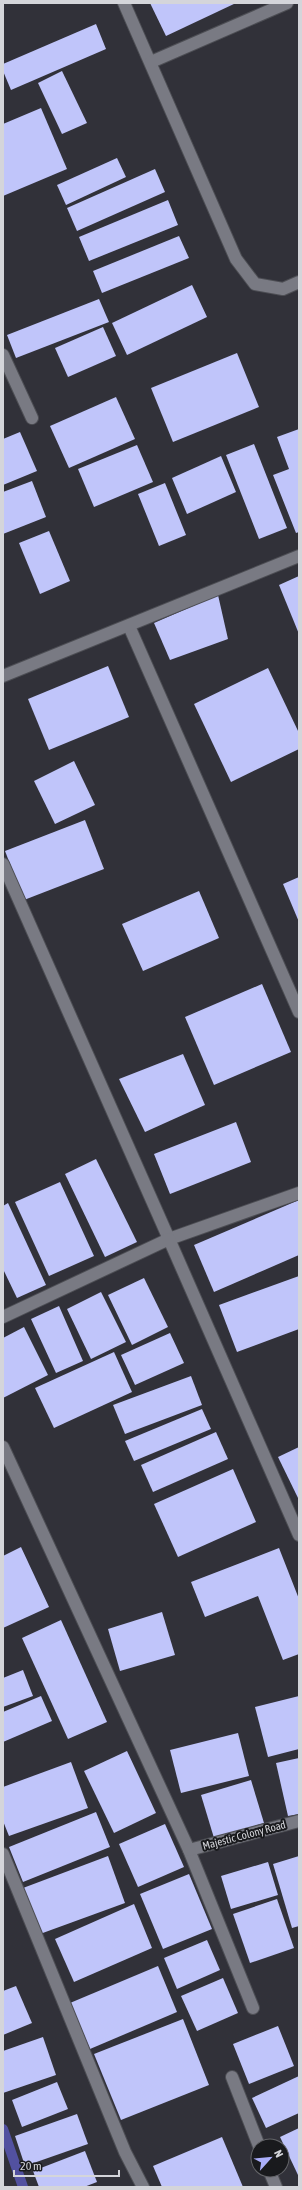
<svg xmlns="http://www.w3.org/2000/svg" width="302" height="2190" viewBox="0 0 302 2190" font-family="'Asap Condensed',sans-serif">
<style>
.lines{fill:none;stroke-linecap:round;stroke-linejoin:round}
.stream{stroke:#5251a0;stroke-width:10}
.building{fill:#c0c5fa}
.street-casing{stroke:#4d4e54;stroke-width:14}
.street{stroke:#797a83;stroke-width:12}
.labels{text-anchor:middle;dominant-baseline:central;stroke-width:4;stroke-linejoin:round;paint-order:stroke}
.street-label{font-size:11px;fill:#d4d5da;stroke:#191a1d}
</style>
<rect width="100%" height="100%" fill="#313139"/>
<g class="lines">
<polyline class="stream" points="3,2129 23,2187"/>
</g>
<g class="building">
<polygon points="150,3 236,3 166,36"/>
<polygon points="96,24 106,49 11,90 3,71 3,64"/>
<polygon points="62,71 87,123 62,134 38,83"/>
<polygon points="41,108 67,169 3,196 3,124"/>
<polygon points="117,158 126,177 66,205 57,185"/>
<polygon points="155,169 165,192 77,231 67,208"/>
<polygon points="168,200 178,225 89,261 79,237"/>
<polygon points="179,236 189,258 102,293 93,271"/>
<polygon points="192,285 207,317 127,355 112,323"/>
<polygon points="99,299 109,322 16,358 7,335"/>
<polygon points="103,327 116,356 68,377 55,348"/>
<polygon points="237,353 259,407 173,442 151,388"/>
<polygon points="116,397 135,439 69,468 50,426"/>
<polygon points="299,429 299,532 296,533 273,475 289,469 277,437"/>
<polygon points="20,432 37,471 3,485 3,439"/>
<polygon points="254,444 287,528 259,539 226,455"/>
<polygon points="137,445 153,482 94,507 78,469"/>
<polygon points="221,456 236,492 187,514 172,478"/>
<polygon points="32,481 46,517 3,534 3,492"/>
<polygon points="165,483 186,535 159,546 138,494"/>
<polygon points="49,531 70,581 40,594 19,543"/>
<polygon points="299,576 299,634 279,585"/>
<polygon points="218,595 228,639 170,660 154,623"/>
<polygon points="108,666 129,717 49,750 28,699"/>
<polygon points="268,668 299,733 299,749 231,782 194,704"/>
<polygon points="74,761 95,805 55,824 34,781"/>
<polygon points="85,820 104,869 24,900 5,851"/>
<polygon points="299,877 299,922 283,884"/>
<polygon points="199,891 219,938 143,971 122,924"/>
<polygon points="262,984 291,1052 214,1085 185,1017"/>
<polygon points="183,1054 205,1105 145,1132 119,1079"/>
<polygon points="236,1122 251,1162 170,1194 154,1154"/>
<polygon points="96,1159 137,1242 105,1257 65,1174"/>
<polygon points="60,1182 94,1256 49,1276 15,1202"/>
<polygon points="299,1200 299,1255 214,1292 194,1245"/>
<polygon points="8,1203 46,1285 17,1298 3,1269 3,1206"/>
<polygon points="299,1276 299,1329 237,1352 219,1305"/>
<polygon points="144,1278 168,1327 132,1345 108,1295"/>
<polygon points="101,1292 126,1342 91,1359 67,1309"/>
<polygon points="59,1306 83,1361 56,1373 31,1319"/>
<polygon points="24,1327 48,1375 3,1398 3,1338"/>
<polygon points="170,1333 184,1363 135,1385 121,1355"/>
<polygon points="114,1352 132,1392 54,1428 35,1388"/>
<polygon points="191,1376 202,1405 125,1434 113,1405"/>
<polygon points="202,1409 211,1429 134,1461 125,1441"/>
<polygon points="216,1432 228,1459 153,1492 141,1465"/>
<polygon points="299,1447 299,1500 278,1457"/>
<polygon points="233,1469 256,1522 178,1557 154,1504"/>
<polygon points="21,1547 49,1607 3,1628 3,1556"/>
<polygon points="279,1548 299,1599 299,1654 283,1660 258,1596 205,1617 191,1582"/>
<polygon points="162,1612 175,1655 120,1671 108,1629"/>
<polygon points="61,1620 107,1722 68,1739 22,1638"/>
<polygon points="23,1670 33,1696 3,1707 3,1678"/>
<polygon points="41,1696 52,1721 3,1742 3,1712"/>
<polygon points="299,1696 299,1749 268,1757 255,1707"/>
<polygon points="238,1733 249,1776 181,1793 170,1750"/>
<polygon points="127,1751 156,1813 114,1833 84,1771"/>
<polygon points="299,1758 299,1814 288,1816 276,1763"/>
<polygon points="71,1762 88,1808 9,1836 3,1821 3,1787"/>
<polygon points="251,1780 264,1823 214,1838 201,1795"/>
<polygon points="96,1812 110,1847 23,1882 9,1847"/>
<polygon points="165,1824 184,1867 138,1887 119,1844"/>
<polygon points="108,1856 125,1903 40,1934 23,1888"/>
<polygon points="299,1856 299,1926 292,1928 273,1864"/>
<polygon points="268,1862 278,1895 231,1909 221,1876"/>
<polygon points="189,1874 212,1929 163,1949 140,1894"/>
<polygon points="277,1899 294,1948 250,1963 233,1914"/>
<polygon points="134,1904 152,1948 74,1982 55,1939"/>
<polygon points="207,1940 220,1970 177,1989 164,1958"/>
<polygon points="158,1966 177,2012 90,2049 70,2003"/>
<polygon points="223,1978 238,2013 197,2031 181,1996"/>
<polygon points="16,1986 32,2023 3,2035 3,1991"/>
<polygon points="183,2019 209,2085 121,2120 94,2054"/>
<polygon points="278,2026 294,2066 249,2084 233,2044"/>
<polygon points="43,2037 56,2075 3,2093 3,2051"/>
<polygon points="299,2076 299,2113 266,2128 252,2098"/>
<polygon points="57,2082 68,2109 22,2127 12,2100"/>
<polygon points="77,2114 88,2144 25,2166 15,2136"/>
<polygon points="299,2128 299,2175 298,2175 280,2137"/>
<polygon points="222,2137 243,2187 162,2187 153,2166"/>
<polygon points="85,2151 97,2182 84,2187 39,2187 33,2171"/>
</g>
<g class="lines">
<defs>
<g id="street">
<polyline points="124,3 236,259 255,284 283,289 299,282"/>
<polyline points="151,62 287,3"/>
<polyline points="3,355 32,418"/>
<polyline points="129,626 299,1012"/>
<polyline points="3,676 299,556"/>
<polyline points="3,864 169,1239 299,1193"/>
<polyline points="3,1317 169,1239 299,1535"/>
<polyline points="3,1447 189,1850 253,2008"/>
<polyline points="189,1850 299,1821"/>
<polyline points="3,1854 125,2152 143,2187"/>
<polyline points="232,2077 259,2146"/>
<polyline points="269,2170 276,2187"/>
</g>
</defs>
<use href="#street" class="street-casing"/>
<use href="#street" class="street"/>
</g>
<g class="labels">
<g class="street-label">
<text transform="translate(244 1835) rotate(-15)">Majestic Colony Road</text>
</g>
</g>
<rect width="302" height="2190" fill="none" stroke="#d4d5da" stroke-width="8"/>
<g transform="translate(270 2158) rotate(63)"><circle r="19" fill="#191a1d" stroke="#646569"/>
<path d="M0-3L7 15L0 10L-7 15Z" fill="#abaffb"/>
<text y="-6" font-size="11" font-weight="bold" text-anchor="middle" fill="#d4d5da">N</text>
</g>
<path d="M14 2170v6h105v-6" fill="none" stroke="#d4d5da" stroke-width="2"/>
<text x="20" y="2170" font-size="12" fill="#d4d5da" stroke="#191a1d" stroke-width="3" paint-order="stroke">20 m</text>
</svg>
